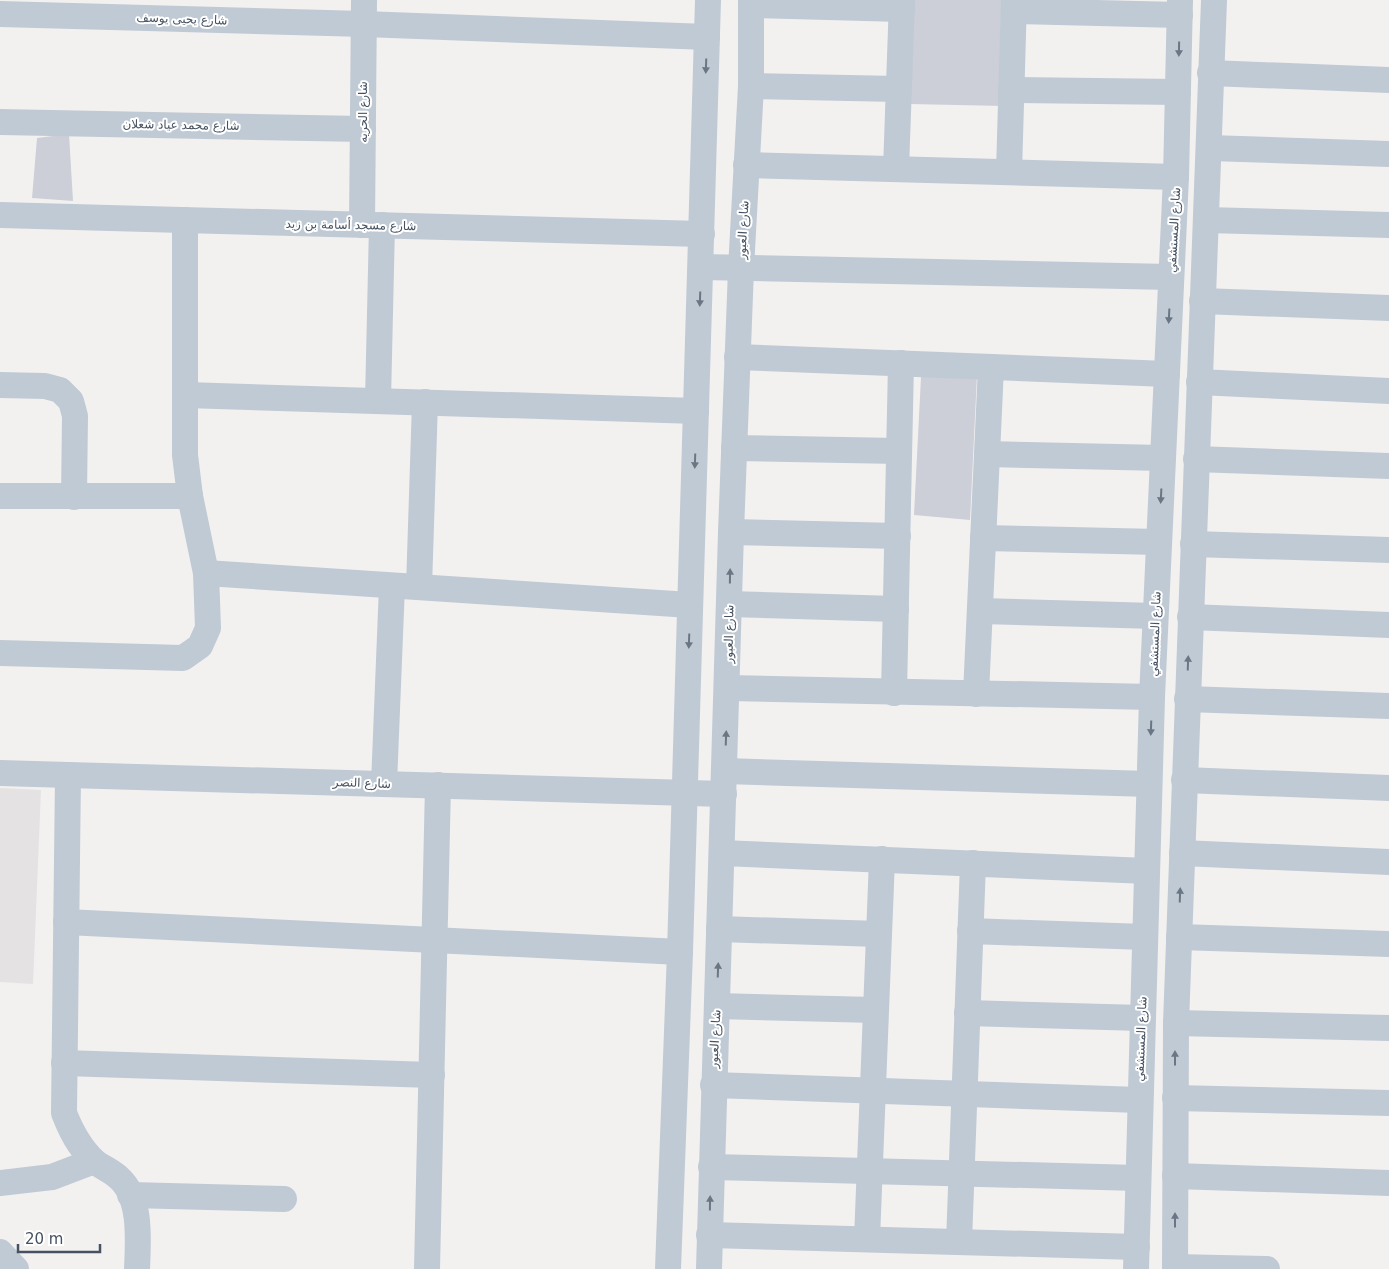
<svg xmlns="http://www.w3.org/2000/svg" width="1389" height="1269" viewBox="0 0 1389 1269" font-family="'DejaVu Sans',Vazirmatn,sans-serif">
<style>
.education{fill:#e4e2e2}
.building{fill:#cccfd7}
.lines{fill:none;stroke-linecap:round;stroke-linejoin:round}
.minor{stroke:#c0cad4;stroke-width:26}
.oneway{fill:#6b7684}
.labels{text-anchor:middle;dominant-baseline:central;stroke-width:4;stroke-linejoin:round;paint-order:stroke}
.street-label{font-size:12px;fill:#465261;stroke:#fff}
</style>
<rect width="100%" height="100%" fill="#f3f1f0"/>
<polygon class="education" points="0,788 41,790 33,984 0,982"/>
<g class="building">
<polygon points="911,0 1006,0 1004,106 909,104"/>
<polygon points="69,134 73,201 32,198 37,138"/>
<polygon points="977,375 970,520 914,515 921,377"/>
</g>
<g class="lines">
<g class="minor">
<polyline points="751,5 902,9"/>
<polyline points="1014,11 1180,15"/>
<polyline points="0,14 364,24 707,37"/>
<polyline points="1210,73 1389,80"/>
<polyline points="751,86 898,89"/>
<polyline points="1011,90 1178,92"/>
<polyline points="0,122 363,129"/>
<polyline points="1210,148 1389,154"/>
<polyline points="746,165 1176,177"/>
<polyline points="896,169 902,0"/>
<polyline points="1009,172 1014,0"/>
<polyline points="0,215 702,234"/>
<polyline points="1206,220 1389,225"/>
<polyline points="362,225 364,0"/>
<polyline points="701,267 1171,277"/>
<polyline points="1202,301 1389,308"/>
<polyline points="737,357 1167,374"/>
<polyline points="1199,382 1389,391"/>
<polyline points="0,385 45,386 60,390 71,401 75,416 74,497"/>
<polyline points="186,395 696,411"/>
<polyline points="378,401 382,225"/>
<polyline points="734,448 899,451"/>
<polyline points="987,454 1163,458"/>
<polyline points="1196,459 1389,466"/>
<polyline points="0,496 190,496"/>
<polyline points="731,532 898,536"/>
<polyline points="983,538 1159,542"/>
<polyline points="1193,544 1389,550"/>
<polyline points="206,573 690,605"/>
<polyline points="419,587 425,402"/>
<polyline points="729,604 896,609"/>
<polyline points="980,611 1155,616"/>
<polyline points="1190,617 1389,625"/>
<polyline points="0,653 183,658 200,646 208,628 206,573 190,496 185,455 185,220"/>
<polyline points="728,688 1152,697"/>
<polyline points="894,693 901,363"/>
<polyline points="976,694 991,367"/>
<polyline points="1187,699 1389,706"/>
<polyline points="725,771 1149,784"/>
<polyline points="0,773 724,794"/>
<path d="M68,775l-4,338c7,18 15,34 30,48 7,6 18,10 25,17 23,20 19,64 18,91"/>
<polyline points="1184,780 1389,788"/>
<polyline points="384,784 392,586"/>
<polyline points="722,853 1147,871"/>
<polyline points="1182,853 1389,862"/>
<polyline points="66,922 680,952"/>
<polyline points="719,929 879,934"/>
<polyline points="970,931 1145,937"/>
<polyline points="1179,937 1389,944"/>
<polyline points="717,1006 875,1010"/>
<polyline points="967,1013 1142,1018"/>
<polyline points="1176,1023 1389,1028"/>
<polyline points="64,1063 432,1075"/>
<polyline points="713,1085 1139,1100"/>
<polyline points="1175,1098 1389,1103"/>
<polyline points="711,1167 1138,1178"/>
<polyline points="1175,1176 1389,1183"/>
<polyline points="0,1183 52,1177 94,1161"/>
<polyline points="130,1195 284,1199"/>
<polyline points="709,1235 1137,1247"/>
<polyline points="867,1239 882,859"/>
<polyline points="959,1242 973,863"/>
<polyline points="0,1252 16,1269"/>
<polyline points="1175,1267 1267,1269"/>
<polyline points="427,1269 438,785"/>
<polyline points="668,1269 680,952 708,0"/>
<polyline points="709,1269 731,532 741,269 751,86 751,0"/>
<polyline points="1136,1269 1152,697 1176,177 1180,0"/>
<polyline points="1175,1269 1176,1023 1214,0"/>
</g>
</g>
<defs><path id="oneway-solid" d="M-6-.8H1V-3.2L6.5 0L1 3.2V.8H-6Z" transform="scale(1.25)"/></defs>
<g class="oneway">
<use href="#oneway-solid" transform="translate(1179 49) rotate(91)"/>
<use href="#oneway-solid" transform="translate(706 66) rotate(92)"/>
<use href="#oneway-solid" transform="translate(700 299) rotate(92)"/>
<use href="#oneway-solid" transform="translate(1169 316) rotate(93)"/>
<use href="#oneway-solid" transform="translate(695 461) rotate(92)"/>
<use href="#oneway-solid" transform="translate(1161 496) rotate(93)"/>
<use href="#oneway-solid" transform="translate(730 576) rotate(-89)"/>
<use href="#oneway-solid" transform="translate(689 641) rotate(92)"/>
<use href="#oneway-solid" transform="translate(1188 663) rotate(-88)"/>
<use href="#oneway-solid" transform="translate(1151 728) rotate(92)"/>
<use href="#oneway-solid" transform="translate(726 738) rotate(-88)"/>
<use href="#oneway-solid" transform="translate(1180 895) rotate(-88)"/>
<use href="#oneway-solid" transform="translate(718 970) rotate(-88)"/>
<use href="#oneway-solid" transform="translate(1175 1058) rotate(-90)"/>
<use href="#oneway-solid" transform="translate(710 1203) rotate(-89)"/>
<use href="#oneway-solid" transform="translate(1175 1220) rotate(-90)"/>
</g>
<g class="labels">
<g class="street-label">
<text transform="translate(182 19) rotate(2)">شارع يحيى يوسف</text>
<text transform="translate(363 112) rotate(-90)">شارع الحريه</text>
<text transform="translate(181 125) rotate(1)">شارع محمد عياد شعلان</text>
<text transform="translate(351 225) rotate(1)">شارع مسجد أسامة بن زيد</text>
<text transform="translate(743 230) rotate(-87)">شارع العبور</text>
<text transform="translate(1174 230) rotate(-87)">شارع المستشفي</text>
<text transform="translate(729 634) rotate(-89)">شارع العبور</text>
<text transform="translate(1155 634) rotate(-88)">شارع المستشفي</text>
<text transform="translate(362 783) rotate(2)">شارع النصر</text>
<text transform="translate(715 1039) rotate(-87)">شارع العبور</text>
<text transform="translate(1141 1039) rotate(-88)">شارع المستشفي</text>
</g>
</g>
<path d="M18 1244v8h82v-8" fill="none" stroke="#465261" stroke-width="2.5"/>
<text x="25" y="1244" font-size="15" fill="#465261" stroke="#ffffff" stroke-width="4" paint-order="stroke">20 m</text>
</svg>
